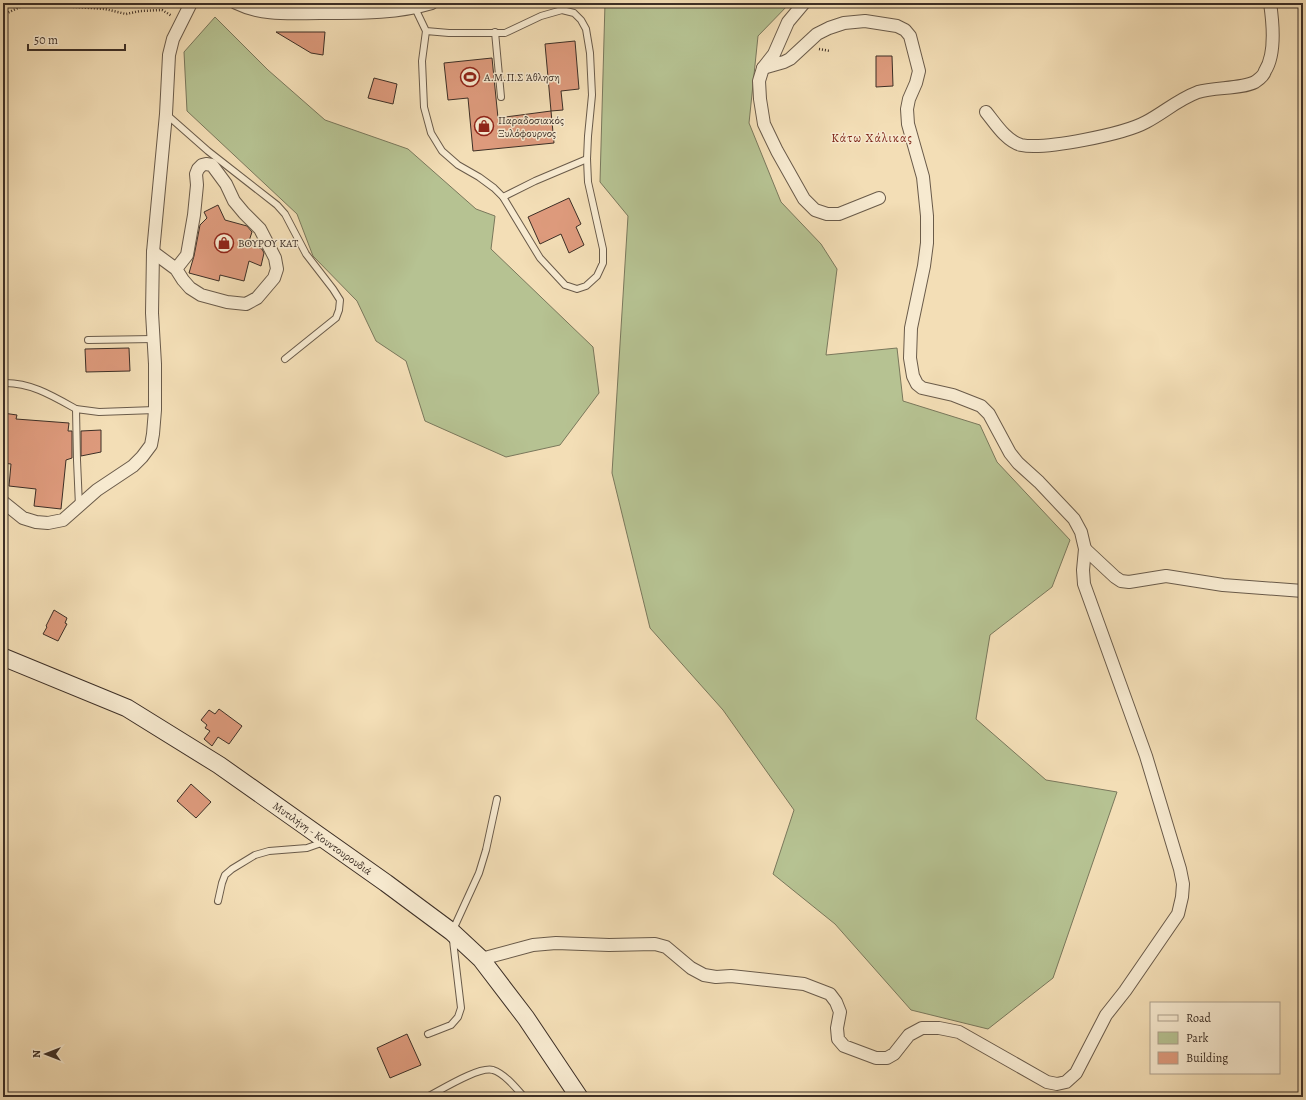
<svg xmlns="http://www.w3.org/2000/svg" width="1306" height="1100" viewBox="0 0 1306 1100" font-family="Alegreya,serif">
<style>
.green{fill:#b6c292;stroke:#7a785c}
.building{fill:#dd9a7c;stroke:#3d2f26}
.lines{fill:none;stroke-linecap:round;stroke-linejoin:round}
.lane-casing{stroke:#6a5b4a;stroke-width:8}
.street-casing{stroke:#6a5b4a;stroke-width:14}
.secondary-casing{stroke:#3d2f26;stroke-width:19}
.path{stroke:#3d2f26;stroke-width:2.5;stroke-dasharray:1 2;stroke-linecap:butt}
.lane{stroke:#f7ead0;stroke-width:6}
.street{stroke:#f7ead0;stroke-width:12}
.secondary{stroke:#f7ead0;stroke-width:17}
.labels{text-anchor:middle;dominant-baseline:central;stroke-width:3;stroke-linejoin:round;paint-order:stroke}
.poi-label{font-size:11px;fill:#3d2f26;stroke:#f7ead0;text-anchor:start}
.street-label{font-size:11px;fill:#3d2f26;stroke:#f7ead0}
.neighbourhood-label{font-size:12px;letter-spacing:1px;fill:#7a1f14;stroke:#f7ead0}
</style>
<rect width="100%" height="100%" fill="#f3deb6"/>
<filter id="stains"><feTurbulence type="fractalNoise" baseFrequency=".005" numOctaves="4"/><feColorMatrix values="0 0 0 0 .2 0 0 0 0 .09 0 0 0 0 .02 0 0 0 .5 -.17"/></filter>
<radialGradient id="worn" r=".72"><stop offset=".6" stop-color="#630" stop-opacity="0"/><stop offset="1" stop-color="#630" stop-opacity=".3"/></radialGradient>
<g class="green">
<polygon points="605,3 790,3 758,36 749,123 781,202 821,244 837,269 826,355 897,348 903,401 980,425 997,462 1070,540 1052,587 990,635 976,719 1046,780 1117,792 1053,978 988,1029 911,1010 835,924 773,874 794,810 723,710 650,628 612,473 628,216 600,182"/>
<polygon points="215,17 268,70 325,120 408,149 476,209 495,216 491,249 593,347 599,393 560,445 506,457 425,421 406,361 376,341 357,301 313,256 297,214 187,111 184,52"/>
</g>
<g class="building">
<polygon points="276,32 325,32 323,55 311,53"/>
<polygon points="575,41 579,89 561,91 563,110 551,111 545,44"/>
<polygon points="876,56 892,56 893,86 876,87"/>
<polygon points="492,58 498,118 551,111 554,143 473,151 468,98 448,100 444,63"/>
<polygon points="374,78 397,84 393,104 368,98"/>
<polygon points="569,198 581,224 576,227 584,245 569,253 561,234 540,244 528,217"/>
<polygon points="218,205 225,220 247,226 252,232 248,244 262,249 264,253 261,266 249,261 244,281 220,275 219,281 189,273 194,256 200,225 207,218 204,212"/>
<polygon points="129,348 130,371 86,372 85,349"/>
<polygon points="3,413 17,415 16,419 69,423 68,431 72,431 72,458 66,460 61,509 34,506 36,489 9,486 11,464 3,463"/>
<polygon points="101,430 101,452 81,456 81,431"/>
<polygon points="54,610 67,618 65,623 67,624 58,641 43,634 47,627 46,626"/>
<polygon points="219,709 242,726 229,744 218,737 212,746 204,739 210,731 205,728 207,725 201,720 209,710 215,714"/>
<polygon points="191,784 211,802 196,818 177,801"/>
<polygon points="407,1034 421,1065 390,1078 377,1048"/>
</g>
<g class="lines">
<defs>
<g id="lane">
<polyline points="415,8 426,31 449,33 505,33 541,16 562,10 574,13 581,20 586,29 590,53 592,95 588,136 587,159 588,182 603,249 603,263 597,276 586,286 577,289 565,285 540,258 503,197 494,188 479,177 458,165 442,151 431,133 424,107 422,61 426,31"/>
<polyline points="495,32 501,97"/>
<polyline points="166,114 208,151 277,205 285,214 306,254 333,289 340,300 339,310 336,318 285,359"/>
<polyline points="503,197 535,181 587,159"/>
<polyline points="88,340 154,339"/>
<path d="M3,383c27,-1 50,13 73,26"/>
<polyline points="79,506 77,460 76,409 99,412 155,410"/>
<polyline points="218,901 222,883 225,875 232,869 255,855 269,851 307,848 324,842"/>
<polyline points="428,1034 451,1025 458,1017 461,1008 452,932 479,873 486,850 497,799"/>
<path d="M427,1097c14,-7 52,-31 66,-27 12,4 23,18 31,27"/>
</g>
<g id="street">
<path d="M236,3c26,13 55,10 84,10 38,0 75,1 112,-10"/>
<polyline points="763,68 759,81 760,99 764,124 777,151 804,199 815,210 827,214 839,214 879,198"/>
<path d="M986,112c9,11 20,29 35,33 24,5 103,-11 125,-23 19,-10 31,-22 52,-30 16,-5 44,-3 57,-10 3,-2 9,-7 10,-11 11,-17 8,-48 5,-68"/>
<polyline points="153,252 176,269 183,280 190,288 201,295 227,302 246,304 257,298 274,278 277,269 275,258 260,229 244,213 234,201 226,184 212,165 206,164 202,165 198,169 196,174 197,185 194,215 187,255 176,269"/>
<polyline points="3,502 23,518 36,522 48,523 63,520 97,490 133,466 142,457 151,445 153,434 155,410 155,364 152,313 153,252 166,114 169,55 173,39 191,3"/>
<polyline points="1085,549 1115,577 1121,581 1129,582 1166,576 1223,585 1303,591"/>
<polyline points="481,959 533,945 556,943 609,945 655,944 666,947 691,968 704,975 716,977 731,976 804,984 830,994 836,1002 840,1012 837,1028 838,1039 844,1046 876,1058 887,1058 894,1054 909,1035 922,1028 939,1028 959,1032 1047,1082 1057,1084 1066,1082 1076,1073 1106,1015 1125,991 1178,914 1182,897 1183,884 1180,869 1146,756 1084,584 1083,570 1085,549 1081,532 1074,519 1039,482 1018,463 1010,453 989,414 981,406 953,395 922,388 917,384 913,376 910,358 911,328 924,266 927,243 927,216 923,177 908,124 907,109 909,99 916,83 919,71 910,36 905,30 897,26 865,21 844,23 829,28 817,34 790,59 784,62 763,68 774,54 788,22 804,3"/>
</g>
<g id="secondary">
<path id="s1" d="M3,657l124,51 92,57 167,118 66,49 29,27 45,59 53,79"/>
</g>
</defs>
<use href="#lane" class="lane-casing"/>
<use href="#street" class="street-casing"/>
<use href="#secondary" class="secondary-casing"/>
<g class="path">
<polyline points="3,15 22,6 45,5 105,9 126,14 140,11 162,10 172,16"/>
<polyline points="819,49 830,51"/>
</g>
<use href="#lane" class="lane"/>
<use href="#street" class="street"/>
<use href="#secondary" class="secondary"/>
</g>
<defs>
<symbol id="stadium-ring" viewBox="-11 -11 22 22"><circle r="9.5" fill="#f7ead0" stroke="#8f2418" stroke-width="1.5"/><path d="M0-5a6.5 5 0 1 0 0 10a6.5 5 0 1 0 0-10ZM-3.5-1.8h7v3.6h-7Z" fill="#8f2418"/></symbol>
<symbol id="shop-ring" viewBox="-11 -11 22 22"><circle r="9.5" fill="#f7ead0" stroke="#8f2418" stroke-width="1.5"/><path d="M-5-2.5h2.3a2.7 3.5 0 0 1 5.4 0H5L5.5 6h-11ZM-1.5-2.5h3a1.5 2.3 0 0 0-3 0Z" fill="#8f2418"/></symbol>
</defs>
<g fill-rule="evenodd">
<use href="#stadium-ring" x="459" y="66" width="22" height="22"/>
<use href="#shop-ring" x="473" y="115" width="22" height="22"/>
<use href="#shop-ring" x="213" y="232" width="22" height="22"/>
</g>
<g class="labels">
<g class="poi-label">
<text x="484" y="77">Α.Μ.Π.Σ Άθληση</text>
<text x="498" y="120">Παραδοσιακός<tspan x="498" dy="13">Ξυλόφουρνος</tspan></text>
<text x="238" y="243">ΒΟΥΡΟΥ ΚΑΤ</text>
</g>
<g class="street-label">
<text stroke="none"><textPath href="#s1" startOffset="369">Μυτιλήνη - Κουντουρουδιά</textPath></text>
</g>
<g class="neighbourhood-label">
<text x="872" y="138">Κάτω Χάλικας</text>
</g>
</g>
<rect width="1306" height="1100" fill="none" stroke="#f3deb6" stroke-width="16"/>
<rect x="4" y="4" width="1298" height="1092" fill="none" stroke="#3d2f26" stroke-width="2"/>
<rect x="8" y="8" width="1290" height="1084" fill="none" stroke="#3d2f26"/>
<rect x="1150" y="1002" width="130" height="72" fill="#f7ead0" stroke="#ad9f8c"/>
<rect x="1158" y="1015" width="20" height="6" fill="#f7ead0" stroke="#ad9f8c"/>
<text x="1186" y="1022" font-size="12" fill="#3d2f26">Road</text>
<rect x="1158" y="1032" width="20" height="12" fill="#b6c292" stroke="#ad9f8c"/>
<text x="1186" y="1042" font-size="12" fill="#3d2f26">Park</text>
<rect x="1158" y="1052" width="20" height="12" fill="#dd9a7c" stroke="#ad9f8c"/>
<text x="1186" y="1062" font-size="12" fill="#3d2f26">Building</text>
<g transform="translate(46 1054) rotate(270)" stroke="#f7ead0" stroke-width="3" paint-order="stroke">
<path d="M0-3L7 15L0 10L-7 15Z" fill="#3d2f26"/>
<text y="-6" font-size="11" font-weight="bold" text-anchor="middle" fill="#3d2f26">N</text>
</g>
<path d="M28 44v6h97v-6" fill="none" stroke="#3d2f26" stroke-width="2"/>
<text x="34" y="44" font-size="12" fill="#3d2f26" stroke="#f7ead0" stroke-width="3" paint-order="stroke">50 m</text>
<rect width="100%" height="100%" filter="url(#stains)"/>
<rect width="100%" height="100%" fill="url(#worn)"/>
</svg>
